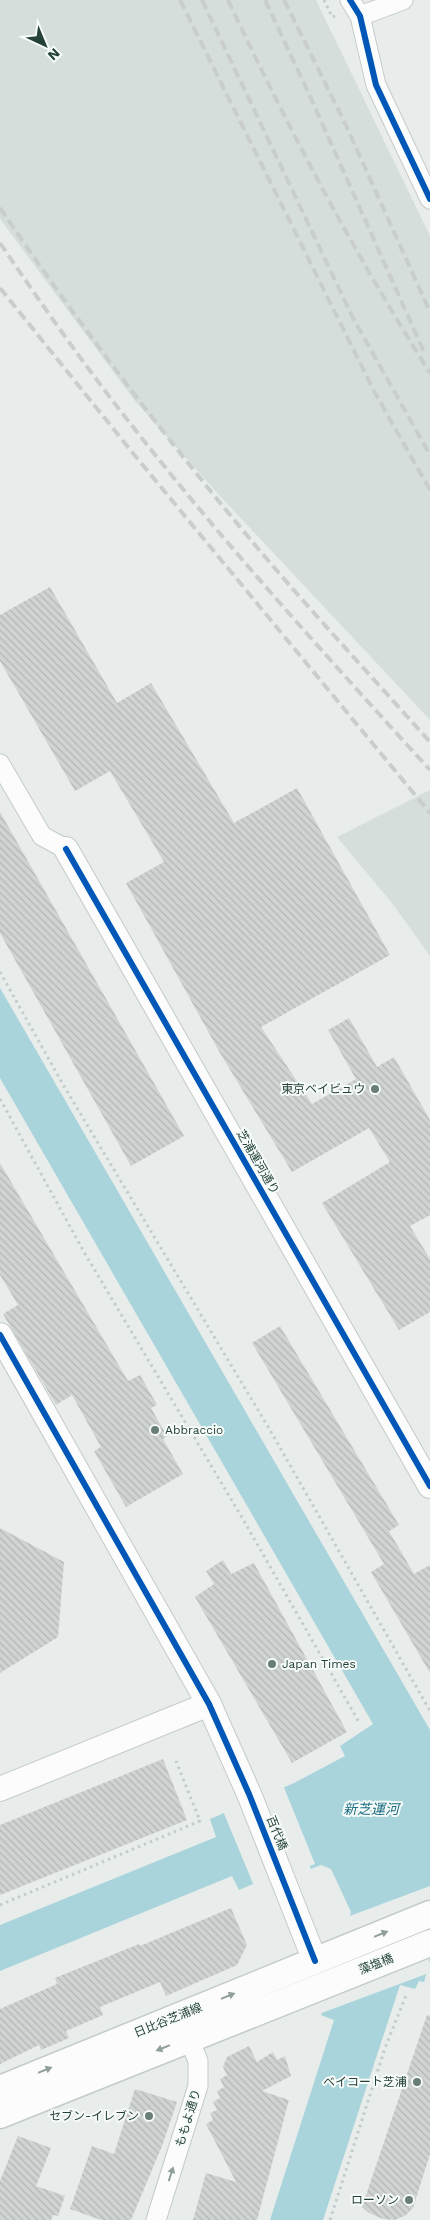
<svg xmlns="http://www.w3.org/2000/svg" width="430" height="2220" viewBox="0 0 430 2220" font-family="'Work Sans','Noto Sans JP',sans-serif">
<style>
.built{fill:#d6dedb}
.water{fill:#a9d4db}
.pier{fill:#e8edeb}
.building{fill:url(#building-back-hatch)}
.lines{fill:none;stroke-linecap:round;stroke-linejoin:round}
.minor-casing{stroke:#c5cac8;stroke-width:21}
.tertiary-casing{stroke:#c5cac8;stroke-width:26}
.secondary-casing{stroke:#c3cbc8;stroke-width:29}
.path{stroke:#c3ccca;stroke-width:3;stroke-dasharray:2.5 4;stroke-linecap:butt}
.minor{stroke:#fcfcfc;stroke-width:19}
.tertiary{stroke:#fcfcfc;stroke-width:24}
.secondary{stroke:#fcfcfc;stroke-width:26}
.rail{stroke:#c9cdcc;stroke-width:4;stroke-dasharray:10 5;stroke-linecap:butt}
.cycleway-casing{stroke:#f7fbf9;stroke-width:9}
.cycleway{stroke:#0057b8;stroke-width:6}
.oneway{fill:#909f9b}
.poi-dot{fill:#697e78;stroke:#f7fbf9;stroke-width:2}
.labels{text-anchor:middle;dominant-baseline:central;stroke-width:4;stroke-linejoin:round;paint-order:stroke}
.poi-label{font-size:12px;fill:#24423a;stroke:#f7fbf9;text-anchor:end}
.street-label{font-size:12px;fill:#24423a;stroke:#f7fbf9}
.water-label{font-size:14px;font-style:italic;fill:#1c6f80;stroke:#f7fbf9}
</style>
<defs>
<pattern id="building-back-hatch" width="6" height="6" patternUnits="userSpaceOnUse" patternTransform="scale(1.25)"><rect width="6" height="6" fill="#cfd4d2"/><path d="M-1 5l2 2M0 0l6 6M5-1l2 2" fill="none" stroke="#b2b7b5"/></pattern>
</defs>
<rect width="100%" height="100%" fill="#e8edeb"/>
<g class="built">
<polygon points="0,0 316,0 430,236 430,720 220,496 135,401 0,219"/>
<polygon points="430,790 430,956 392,903 337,837"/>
</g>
<polygon class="water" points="0,988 430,1730 430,1960 424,1982 419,1981 415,1989 400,1985 323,2220 270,2220 334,2020 321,2015 351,1912 331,1869 321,1865 311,1869 308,1861 239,1890 232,1876 0,1971 0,1925 216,1837 210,1819 294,1783 345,1756 340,1746 373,1724 0,1078"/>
<g class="pier">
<polygon points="283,1785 315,1864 307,1867 307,1865 254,1886 223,1811"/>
<polygon points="430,1886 429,1973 319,2014 347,1917"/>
</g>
<g class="building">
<polygon points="50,587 117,703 151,683 234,823 297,788 390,955 261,1027 312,1104 356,1079 328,1030 349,1018 377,1067 394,1057 430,1120 430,1215 410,1226 430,1259 430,1312 399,1330 322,1203 390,1162 369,1128 292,1172 220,1053 126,883 164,862 110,771 75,791 0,661 0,615"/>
<polygon points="0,812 184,1136 131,1166 0,933"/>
<polygon points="0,1163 128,1381 140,1375 157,1405 151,1408 167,1436 163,1439 183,1474 126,1507 94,1451 101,1447 72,1395 56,1405 3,1314 18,1305 0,1275"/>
<polygon points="280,1326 399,1525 389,1531 414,1574 430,1565 430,1673 371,1572 384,1564 252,1343"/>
<polygon points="0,1528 64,1562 58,1637 0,1673"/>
<polygon points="223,1560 231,1574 254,1563 347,1732 292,1763 195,1597 214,1584 206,1571"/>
<polygon points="163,1759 187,1820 0,1895 0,1825"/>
<polygon points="231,1908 247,1945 237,1965 166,1996 160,1982 100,2007 103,2015 66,2031 69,2038 41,2050 39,2045 0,2064 0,2009 57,1984 55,1978 139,1944 140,1946"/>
<polygon points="427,2015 430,2016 430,2154 413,2208 406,2215 395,2220 383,2219 369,2213 362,2207"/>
<polygon points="249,2046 257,2062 273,2052 277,2060 285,2056 291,2076 262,2091 289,2100 257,2220 193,2220 206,2173 236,2182 206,2124 213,2120 210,2113 217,2110 213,2102 220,2098 217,2091 224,2087 220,2079 227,2075 223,2067 227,2057"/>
<polygon points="135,2089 177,2102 162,2146 131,2220 101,2220 70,2209 92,2146 114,2154"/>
<polygon points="18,2136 51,2148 36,2186 65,2196 58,2216 53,2215 51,2220 0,2220 0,2181"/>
</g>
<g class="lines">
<defs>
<g id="minor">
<polyline points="350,0 360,16 376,85 430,199"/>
<polyline points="360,16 403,0"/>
<polyline points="0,764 42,836 66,849"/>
<polyline points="156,2220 198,2086 198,2061 185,2028"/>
</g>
<g id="tertiary">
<polyline points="66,849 430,1486"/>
<polyline points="0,1335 209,1704 249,1794 315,1961"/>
<polyline points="0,1789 209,1704"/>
</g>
<g id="secondary">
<polyline points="0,2089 430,1914"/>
<polyline points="0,2115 430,1943"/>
</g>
</defs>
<use href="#minor" class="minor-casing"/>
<use href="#tertiary" class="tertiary-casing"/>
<use href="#secondary" class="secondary-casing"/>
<g class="path">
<polyline points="324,0 332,17 335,16"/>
<polyline points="0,972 65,1088 270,1430 430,1711"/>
<polyline points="0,1099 84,1252 244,1521 360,1724"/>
<polyline points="0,1905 200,1821 176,1761"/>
<polyline points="330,2220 385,2048 407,1993"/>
</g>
<use href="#minor" class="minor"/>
<use href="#tertiary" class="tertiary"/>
<use href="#secondary" class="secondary"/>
<g class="rail">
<polyline points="180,0 375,393 430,490"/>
<polyline points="202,0 353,318 430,455"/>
<path d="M228,0c60,128 126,253 202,373"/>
<polyline points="265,0 309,94 424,352"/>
<polyline points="284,0 344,121 430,312"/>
<path d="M0,208c81,119 169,235 261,344 55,65 113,127 169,190"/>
<path d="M0,243c40,59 82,119 126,175 95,122 200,238 304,352"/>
<polyline points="0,288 132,452 430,813"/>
</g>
<defs>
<g id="cycleway">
<polyline points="350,0 360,16 376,85 430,199"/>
<polyline points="66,849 430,1486"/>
<polyline points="0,1335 209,1704 249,1794 315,1961"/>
</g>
</defs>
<use href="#cycleway" class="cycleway-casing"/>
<use href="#cycleway" class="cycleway"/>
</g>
<defs><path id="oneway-solid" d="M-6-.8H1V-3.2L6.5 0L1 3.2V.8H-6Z" transform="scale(1.25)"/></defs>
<g class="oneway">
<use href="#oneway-solid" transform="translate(381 1934) rotate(-22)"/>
<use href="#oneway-solid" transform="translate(228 1996) rotate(-22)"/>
<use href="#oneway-solid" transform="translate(163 2048) rotate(158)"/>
<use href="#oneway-solid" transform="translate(45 2070) rotate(-22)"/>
<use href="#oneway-solid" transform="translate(171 2174) rotate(-72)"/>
</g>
<g class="poi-dot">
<circle cx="375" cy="1089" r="5"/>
<circle cx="155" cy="1430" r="5"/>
<circle cx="272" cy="1664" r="5"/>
<circle cx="417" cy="2082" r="5"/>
<circle cx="149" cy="2116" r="5"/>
<circle cx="409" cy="2200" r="5"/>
</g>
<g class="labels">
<g class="poi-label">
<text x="365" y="1089">東京ベイビュウ</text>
<text x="165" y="1430" text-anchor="start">Abbraccio</text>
<text x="282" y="1664" text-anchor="start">Japan Times</text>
<text x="407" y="2082">ベイコート芝浦</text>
<text x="139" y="2116">セブン-イレブン</text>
<text x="399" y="2200">ローソン</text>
</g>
<g class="street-label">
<text transform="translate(258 1162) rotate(60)">芝浦運河通り</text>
<text transform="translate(277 1833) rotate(68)">百代橋</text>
<text transform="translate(376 1964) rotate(-21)">藻塩橋</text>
<text transform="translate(168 2020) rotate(-22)">日比谷芝浦線</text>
<text transform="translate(188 2118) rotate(-73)">ももよ通り</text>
</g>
<g class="water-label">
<text x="371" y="1809">新芝運河</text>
</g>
</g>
<g transform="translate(45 45) rotate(136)" stroke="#f7fbf9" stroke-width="4" paint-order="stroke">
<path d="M0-4L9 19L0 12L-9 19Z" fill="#24423a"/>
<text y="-8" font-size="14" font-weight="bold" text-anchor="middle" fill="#24423a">N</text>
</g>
</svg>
